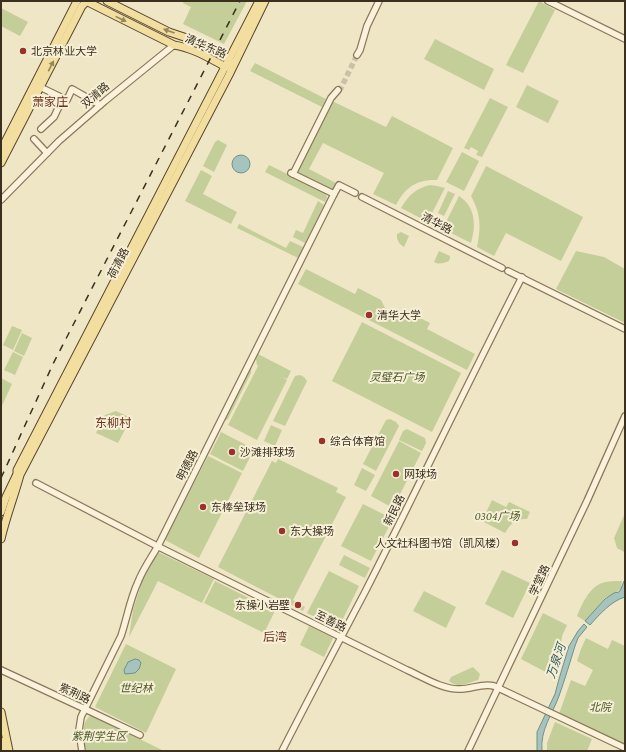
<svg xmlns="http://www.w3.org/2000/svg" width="626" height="752" viewBox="0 0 626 752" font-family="'Crimson Pro','Noto Sans SC',serif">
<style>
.green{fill:#c4ce99}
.water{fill:#a7c3bd;stroke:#6e928b}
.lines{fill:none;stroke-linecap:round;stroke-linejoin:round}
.minor-tunnel{stroke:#cbc1a5;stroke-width:5.5;stroke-dasharray:5.5 3;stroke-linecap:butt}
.minor-casing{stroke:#8b785b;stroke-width:8}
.major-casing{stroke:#59462f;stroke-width:9}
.minor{stroke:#faf2da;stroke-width:5.5}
.major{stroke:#f2de9e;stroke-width:7}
.rail{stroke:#3b2f1f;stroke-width:1.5;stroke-dasharray:7 7;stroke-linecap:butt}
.oneway{fill:#96865e}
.poi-dot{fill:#9b312a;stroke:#f6efd6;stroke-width:1.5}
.labels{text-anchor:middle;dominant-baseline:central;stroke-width:4;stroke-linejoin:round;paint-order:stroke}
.street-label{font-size:11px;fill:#3b2f1f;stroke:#f6efd6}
.poi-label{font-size:11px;fill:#3b2f1f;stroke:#f6efd6;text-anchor:start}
.park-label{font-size:11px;font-style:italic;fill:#485825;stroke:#f6efd6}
.neighbourhood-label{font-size:12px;fill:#69331e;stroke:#f6efd6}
.water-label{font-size:12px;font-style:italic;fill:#2e5b5b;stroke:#f6efd6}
</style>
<rect width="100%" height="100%" fill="#efe6c6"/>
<g class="green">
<polygon points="184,1 247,1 224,44 183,24 191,7 183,3"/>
<polygon points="539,1 555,10 523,73 506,65"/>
<polygon points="1,8 28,22 20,36 1,26"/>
<polygon points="435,39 494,69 484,90 424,59"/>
<polygon points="255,63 326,99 322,107 250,71"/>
<polygon points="527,85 559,101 548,123 516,107"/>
<polygon points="490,98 508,107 482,157 476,155 478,151 471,147 469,150 464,148"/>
<path d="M332,101l54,26 6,-11 61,32 -16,32c-21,-1 -32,8 -41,25l-23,-11 11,-21 -61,-30 -14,26 27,14 -5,8 -35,-18z"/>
<polygon points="218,140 227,145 214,172 203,166 215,142"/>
<polygon points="462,152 479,161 464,191 446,182"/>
<polygon points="269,165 326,193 327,198 325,202 265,172"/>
<path d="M486,166l97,51 -22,44 -55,-28 -12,23 -17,-9c4,-20 4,-33 -6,-51z"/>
<polygon points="201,170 212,176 203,194 237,212 231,224 185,201"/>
<path d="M430,185l7,1 8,2 -13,25 -5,3 -3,4 -23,-12c8,-13 14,-19 29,-23z"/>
<polygon points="448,191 455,194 444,216 438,213"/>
<path d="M459,196c17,11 17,30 12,47l-24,-12 1,-4 -1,-7z"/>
<polygon points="318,201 324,205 305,243 293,237 296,230 303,233"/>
<polygon points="239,224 286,248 290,241 303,247 298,258 237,228"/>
<path d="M401,232l8,4 -5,11c-5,-3 -8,-8 -7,-13z"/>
<path d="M439,251l11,5v2l-1,3c-5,2 -10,4 -15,1z"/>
<polygon points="576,251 604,257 625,269 625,323 556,289"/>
<polygon points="306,269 355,294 358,288 381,300 385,308 392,313 398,314 408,312 430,323 427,329 475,354 467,370 298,284"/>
<polygon points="362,322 461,373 432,432 332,381"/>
<polygon points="12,326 22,330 13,350 3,345"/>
<polygon points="22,333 32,338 24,356 14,351"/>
<polygon points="13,352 23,357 15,375 4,370"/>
<polygon points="258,354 291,371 287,379 282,377 287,380 257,440 228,425 258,366 257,365 256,359"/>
<polygon points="252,361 251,373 228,419 221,423"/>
<polygon points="300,375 304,377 307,381 285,426 273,421 295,376"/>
<polygon points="1,378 12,384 1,408"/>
<polygon points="116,411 131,418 118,443 96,433 105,415"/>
<polygon points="390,419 396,422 399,426 376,471 363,464 386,420"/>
<polygon points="271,425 282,430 275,446 264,441"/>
<polygon points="407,429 425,438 426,443 422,451 399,440 403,431"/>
<polygon points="221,432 254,449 243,471 210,454"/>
<polygon points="399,441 421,453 393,508 371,496"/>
<polygon points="208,456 242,473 199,558 165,540"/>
<polygon points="278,459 338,488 336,492 346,497 293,600 305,607 303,611 218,567 272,461 276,463"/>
<polygon points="362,468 375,475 366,491 354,485"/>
<path d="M492,500l14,7 3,-5 21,10 -3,7c-11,-1 -17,5 -22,14l-23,-12z"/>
<polygon points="363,504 393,519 371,561 341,546"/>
<polygon points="625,513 624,523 625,524 625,546 624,552 617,548 614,538"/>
<polygon points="158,552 214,579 202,603 158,581 129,637 133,610 142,582"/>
<polygon points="344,555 370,568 365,578 339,565"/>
<polygon points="502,570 530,583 513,618 485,604"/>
<polygon points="329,571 359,586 338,629 307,613"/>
<polygon points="215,581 275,611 264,633 204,603"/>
<path d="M622,581l-1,8 -5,3 -3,2 -8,4 -8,10 -12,13 -8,-5c5,-12 12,-28 25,-33 6,-2 13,-2 20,-2z"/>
<polygon points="424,591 456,607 446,628 413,611"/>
<polygon points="543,613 567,625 562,636 561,644 561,652 553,676 521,659"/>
<polygon points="309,626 333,638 324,657 300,645"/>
<polygon points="586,638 608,649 612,640 625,646 625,745 559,714 571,680 585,686 593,670 577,661 581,649"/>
<polygon points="126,644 176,669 146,733 95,707"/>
<path d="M473,667l7,7 -1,4 -1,2c-10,3 -20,9 -29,1l2,-4z"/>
<path d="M91,715l73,36h-78c-2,-13 -7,-26 5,-36z"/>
<polygon points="555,722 592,739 587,751 547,751 547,743"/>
</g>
<g class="water">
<circle cx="241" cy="164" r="9"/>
<path d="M624,581h1v16c-14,4 -26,18 -35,28l-5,-4 20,-22 9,-6 5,-1 2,-3z"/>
<path d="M584,624l3,3 -9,11 -3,8c-5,16 -10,33 -16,50 -7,19 -19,34 -17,55h-5v-19l18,-38 4,-15 10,-33 9,-15z"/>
<polygon points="135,659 139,660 141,663 139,669 135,673 125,674 124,670 128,662"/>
</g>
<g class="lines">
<polyline class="minor-tunnel" points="338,90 341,88 357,55"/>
<defs>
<g id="minor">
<polyline points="548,1 625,39"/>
<polyline points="357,55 360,50 367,26 379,1"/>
<polyline points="40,87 67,100 72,89 100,105"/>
<polyline points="41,129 54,117 63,98"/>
<polyline points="34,139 47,153"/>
<polyline points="291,173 334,194 339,185 355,193"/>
<polyline points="293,174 331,98 338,90"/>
<polyline points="362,197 502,268"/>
<polyline points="1,200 59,141 105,101 174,45"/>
<polyline points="508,271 625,329"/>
<path d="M36,483l123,64 248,123c16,7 36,20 53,19 12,0 22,-6 34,-3l131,62"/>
<polyline points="1,670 85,709 140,735"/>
<path d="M82,751l-3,-21 2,-13 40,-81c6,-18 9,-37 17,-54 5,-13 13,-24 20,-36l176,-352"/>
<path d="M282,751c27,-53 55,-106 83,-159 53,-104 103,-210 157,-315"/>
<polyline points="468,751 587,501 625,416"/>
</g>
<g id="major">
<path d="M86,1l88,44c19,3 35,13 52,22l5,-1"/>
<polyline points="107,1 169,32 193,40 230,59 231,62"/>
<polyline points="1,150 77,1"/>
<polyline points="1,163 82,6 87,1"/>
<polyline points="1,512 6,497 17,474 17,470 259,1"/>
<path d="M1,539c5,-22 13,-42 19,-64l209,-400 36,-74"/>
<polyline points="1,712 9,751"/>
<polyline points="1,741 4,751"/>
</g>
</defs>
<use href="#minor" class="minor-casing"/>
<use href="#major" class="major-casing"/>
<use href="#minor" class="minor"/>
<use href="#major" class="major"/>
<polyline class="rail" points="1,478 53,364 107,259 240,1"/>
</g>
<defs><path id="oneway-solid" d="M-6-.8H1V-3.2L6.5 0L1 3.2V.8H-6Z"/></defs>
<g class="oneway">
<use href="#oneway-solid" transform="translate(121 19) rotate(26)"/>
<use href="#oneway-solid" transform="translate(169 31) rotate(-160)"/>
<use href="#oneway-solid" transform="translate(51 66) rotate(-63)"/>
</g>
<g class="poi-dot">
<circle cx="23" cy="51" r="4"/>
<circle cx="369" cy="315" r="4"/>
<circle cx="322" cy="441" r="4"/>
<circle cx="232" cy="452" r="4"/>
<circle cx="396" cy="474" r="4"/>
<circle cx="203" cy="507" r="4"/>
<circle cx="282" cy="531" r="4"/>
<circle cx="515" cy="543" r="4"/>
<circle cx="298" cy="605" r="4"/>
</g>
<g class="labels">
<g class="street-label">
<text transform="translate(206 46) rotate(23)">清华东路</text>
<text transform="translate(95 95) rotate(-41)">双清路</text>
<text transform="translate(437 223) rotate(27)">清华路</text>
<text transform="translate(118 263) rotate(-63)">荷清路</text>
<text transform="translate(187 465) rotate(-63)">明德路</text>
<text transform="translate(394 510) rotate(-64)">新民路</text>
<text transform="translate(539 580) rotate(-65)">学堂路</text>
<text transform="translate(331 621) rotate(26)">至善路</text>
<text transform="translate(75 693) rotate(25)">紫荆路</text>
</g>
<g class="poi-label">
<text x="31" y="51">北京林业大学</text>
<text x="377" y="315">清华大学</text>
<text x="330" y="441">综合体育馆</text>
<text x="240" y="452">沙滩排球场</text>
<text x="404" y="474">网球场</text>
<text x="211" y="507">东棒垒球场</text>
<text x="290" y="531">东大操场</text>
<text x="507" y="543" text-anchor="end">人文社科图书馆（凯风楼）</text>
<text x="290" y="605" text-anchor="end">东操小岩壁</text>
</g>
<g class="park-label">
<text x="397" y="377">灵璧石广场</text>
<text x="497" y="516">0304广场</text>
<text x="136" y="688">世纪林</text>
<text x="600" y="707">北院</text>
<text x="99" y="736">紫荆学生区</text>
</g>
<g class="neighbourhood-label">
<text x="50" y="102">萧家庄</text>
<text x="113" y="423">东柳村</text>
<text x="275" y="637">后湾</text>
</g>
<g class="water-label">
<text transform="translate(556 661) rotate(-71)">万泉河</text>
</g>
</g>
<rect width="626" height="752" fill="none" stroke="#3b2f1f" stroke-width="4"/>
</svg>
